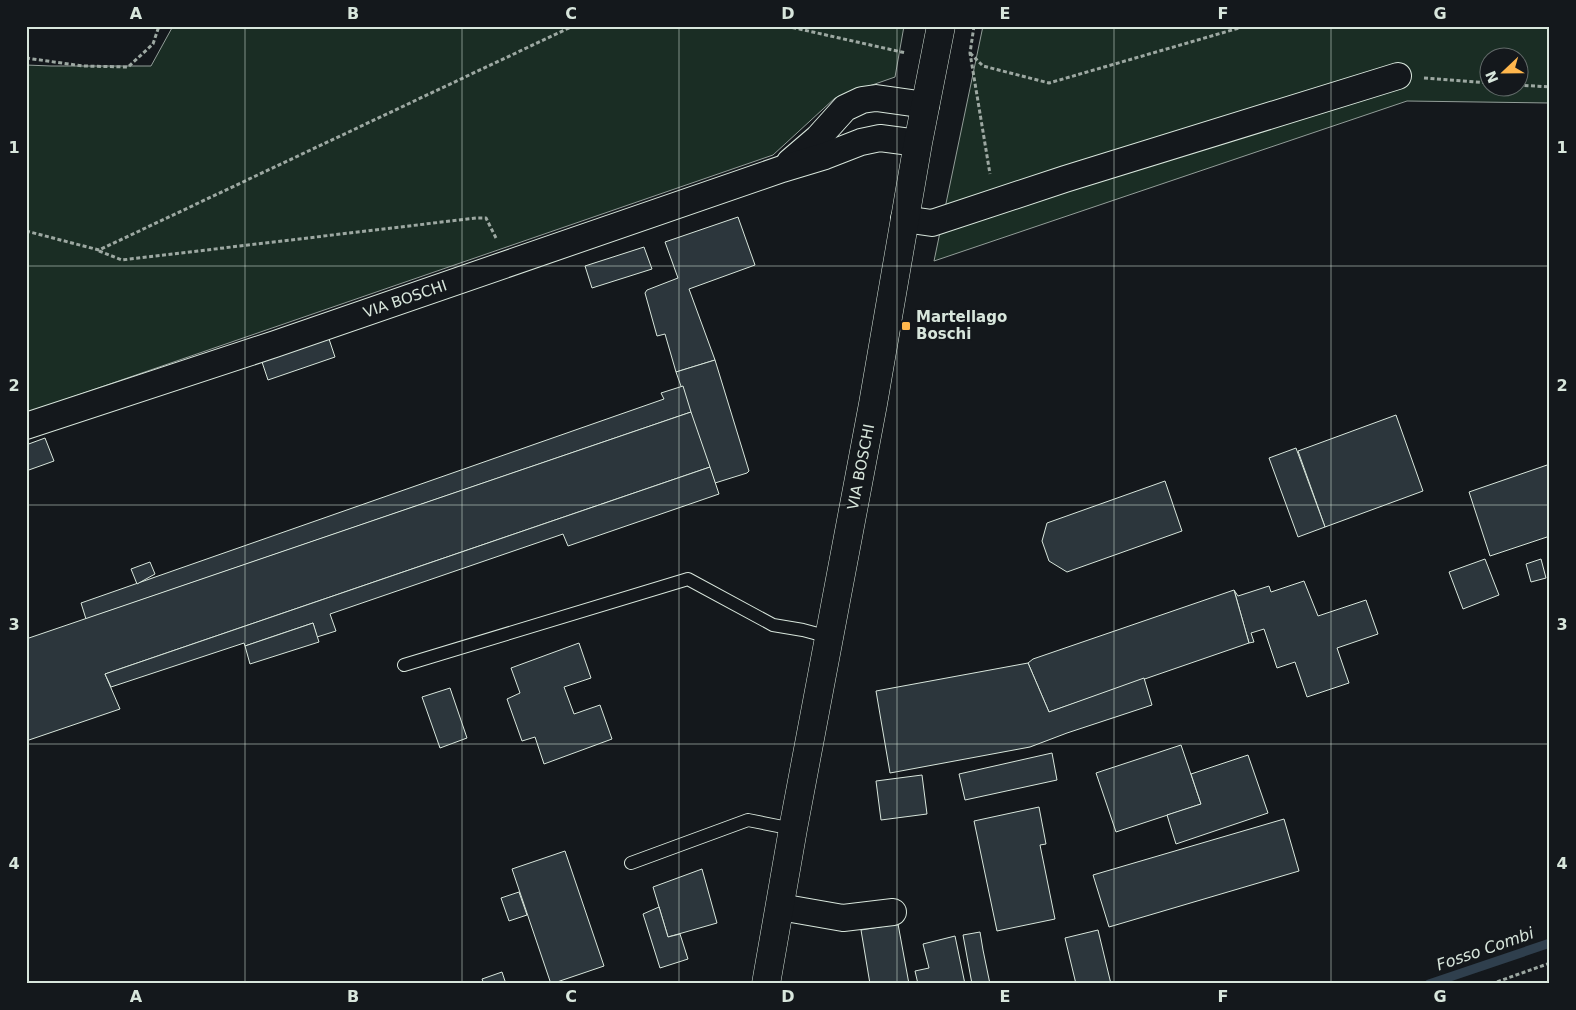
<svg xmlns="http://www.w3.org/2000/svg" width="1576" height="1010" viewBox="0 0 1576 1010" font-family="'DejaVu Sans',sans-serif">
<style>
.green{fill:#1a2d24;stroke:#939e99;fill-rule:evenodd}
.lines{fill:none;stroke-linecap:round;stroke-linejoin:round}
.stream{stroke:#2f3f4d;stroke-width:9}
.building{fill:#2c363c;stroke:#d8e6dc}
.lane-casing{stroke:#d8e6dc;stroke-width:14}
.street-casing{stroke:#d8e6dc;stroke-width:28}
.secondary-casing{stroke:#d8e6dc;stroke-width:29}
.path{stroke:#9da8a2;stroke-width:3;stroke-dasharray:4 2.5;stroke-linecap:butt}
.lane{stroke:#14181c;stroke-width:12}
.street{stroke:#14181c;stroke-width:26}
.secondary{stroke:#14181c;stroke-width:28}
.grid{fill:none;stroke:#d8e6dc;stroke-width:1;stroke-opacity:0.55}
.poi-dot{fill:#ffb74d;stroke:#14181c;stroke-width:2}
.labels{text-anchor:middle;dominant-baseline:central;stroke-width:4;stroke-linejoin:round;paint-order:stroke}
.street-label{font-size:15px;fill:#d8e6dc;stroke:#14181c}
.poi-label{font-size:15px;font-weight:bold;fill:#d8e6dc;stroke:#14181c;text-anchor:start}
.water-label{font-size:16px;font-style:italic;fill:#d8e6dc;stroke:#14181c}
.neatline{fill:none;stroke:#d8e6dc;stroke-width:2}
.grid-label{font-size:16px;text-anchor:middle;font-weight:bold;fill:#d8e6dc}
</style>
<rect width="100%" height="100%" fill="#14181c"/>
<g class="green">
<polygon points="173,26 904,26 895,77 835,98 773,155 26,413 26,65 51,66 151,66"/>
<path d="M983,26h567v77l-143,-2 -473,160zM1488,58h30v30h-30z"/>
</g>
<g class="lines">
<polyline class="stream" points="1429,984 1550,943"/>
</g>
<g class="building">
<polygon points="738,217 755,265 689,289 715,360 676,372 665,334 657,336 645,293 647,290 678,278 665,242"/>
<polygon points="644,247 652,269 592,288 585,266"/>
<polygon points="329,339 335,357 268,380 262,362"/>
<polygon points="715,360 749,471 747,473 715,483 676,372"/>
<polygon points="683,386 691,412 86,619 81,603 664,399 661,393"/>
<polygon points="691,412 710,467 105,674 120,709 26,741 26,639"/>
<polygon points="1396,415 1423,491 1325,527 1298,451"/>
<polygon points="45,438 54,461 26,471 26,445"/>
<polygon points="1296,448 1325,527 1298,537 1269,458"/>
<polygon points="1550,464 1550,536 1490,556 1469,492"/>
<polygon points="710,467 719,494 568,546 563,534 330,614 336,631 317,637 313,623 245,646 244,643 111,687 105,674"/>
<polygon points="1165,481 1182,531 1067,572 1049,561 1042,541 1047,523"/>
<polygon points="1485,559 1499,595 1463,609 1449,572"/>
<polygon points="1541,559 1546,578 1531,582 1526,564"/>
<polygon points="150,562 155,574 137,584 131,569"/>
<polygon points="1304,581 1318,616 1366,600 1378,634 1337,648 1349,683 1307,697 1295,662 1277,668 1264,629 1251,633 1254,642 1249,643 1234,590 1238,596 1269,586 1271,592"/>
<polygon points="1234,590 1249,643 1049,712 1028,663 1033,659"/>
<polygon points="313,623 319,642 250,664 245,646"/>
<polygon points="579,643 591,678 564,687 574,714 600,705 612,739 544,764 535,737 522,741 507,699 520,693 511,668"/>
<polygon points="1028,663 1049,712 1144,678 1152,705 1067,733 1030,747 890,773 876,691"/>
<polygon points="450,688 467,738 440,748 422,697"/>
<polygon points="1181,745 1201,804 1116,832 1096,773"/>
<polygon points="1052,753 1057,780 965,800 959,774"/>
<polygon points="1248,755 1268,813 1176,844 1167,815 1201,804 1191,774"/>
<polygon points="922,775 927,814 881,820 876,781"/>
<polygon points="1039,807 1046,844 1040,845 1055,919 997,931 974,821"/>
<polygon points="1284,819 1299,871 1109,927 1093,875"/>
<polygon points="565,851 604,966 551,984 512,869"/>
<polygon points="702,869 717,923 668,937 653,887"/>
<polygon points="519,892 527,915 509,921 501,898"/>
<polygon points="659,907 668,937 680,934 688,959 660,968 643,914"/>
<polygon points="898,924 909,984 870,984 861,930"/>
<polygon points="1098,930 1111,984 1076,984 1065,938"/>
<polygon points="980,932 983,950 990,984 972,984 963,935"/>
<polygon points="955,936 965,984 918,984 915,971 929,968 923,944"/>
<polygon points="502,972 506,984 484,984 482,979"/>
</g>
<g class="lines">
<defs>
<g id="lane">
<polyline points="404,665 688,579 773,625 803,630 829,637"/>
<polyline points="631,863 748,820 793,829"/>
</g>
<g id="street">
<polyline points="790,162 818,138 845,108 862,100 876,98 926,105"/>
<polyline points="904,219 932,223 1065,179 1398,76"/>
<polyline points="26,426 275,344 782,169 825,156 861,142 880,138 918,143"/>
<polyline points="780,907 843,918 893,912"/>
</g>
<polyline id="secondary" points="766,984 793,829 873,404 918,143 941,26"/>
</defs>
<use href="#lane" class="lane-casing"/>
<use href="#street" class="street-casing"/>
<use href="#secondary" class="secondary-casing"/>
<g class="path">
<polyline points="786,26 906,53"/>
<polyline points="974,26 970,53 990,174"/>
<polyline points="970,53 983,66 1049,83 1246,26"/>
<polyline points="26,58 83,66 128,67 153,44 159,26"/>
<polyline points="1424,78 1488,83"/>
<polyline points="1518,85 1550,87"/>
<polyline points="26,231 99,250 573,26"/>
<polyline points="99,251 122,260 476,218 486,218 496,238"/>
<polyline points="1491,984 1550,963"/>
</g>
<use href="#lane" class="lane"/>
<use href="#street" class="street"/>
<use href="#secondary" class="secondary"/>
</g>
<path class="grid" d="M245,26v958M462,26v958M679,26v958M897,26v958M1114,26v958M1331,26v958M26,266h1524M26,505h1524M26,744h1524"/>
<rect class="poi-dot" x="901" y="321" width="10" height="10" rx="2.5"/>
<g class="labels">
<g class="street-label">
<text transform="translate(405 299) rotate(-19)">VIA BOSCHI</text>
<text transform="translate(861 467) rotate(-79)">VIA BOSCHI</text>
</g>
<g class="poi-label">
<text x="916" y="317">Martellago<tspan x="916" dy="17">Boschi</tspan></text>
</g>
<g class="water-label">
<text transform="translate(1485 949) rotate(-19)">Fosso Combi</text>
</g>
</g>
<rect width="1576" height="1010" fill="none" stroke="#14181c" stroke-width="55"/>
<g transform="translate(1504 72) rotate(248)"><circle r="24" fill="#14181c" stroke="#626a69"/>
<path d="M0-4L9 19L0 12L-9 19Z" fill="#ffb74d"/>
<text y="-8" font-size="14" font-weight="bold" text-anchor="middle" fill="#d8e6dc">N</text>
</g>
<rect x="28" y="28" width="1520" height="954" class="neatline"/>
<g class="grid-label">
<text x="136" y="19">A</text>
<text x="353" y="19">B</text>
<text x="571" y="19">C</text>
<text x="788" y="19">D</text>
<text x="1005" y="19">E</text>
<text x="1223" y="19">F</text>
<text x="1440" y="19">G</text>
<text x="14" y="153">1</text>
<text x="1562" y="153">1</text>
<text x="14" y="391">2</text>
<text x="1562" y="391">2</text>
<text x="14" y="630">3</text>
<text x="1562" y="630">3</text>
<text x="14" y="869">4</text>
<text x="1562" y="869">4</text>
<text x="136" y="1002">A</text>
<text x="353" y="1002">B</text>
<text x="571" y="1002">C</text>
<text x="788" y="1002">D</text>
<text x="1005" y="1002">E</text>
<text x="1223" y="1002">F</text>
<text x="1440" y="1002">G</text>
</g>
</svg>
